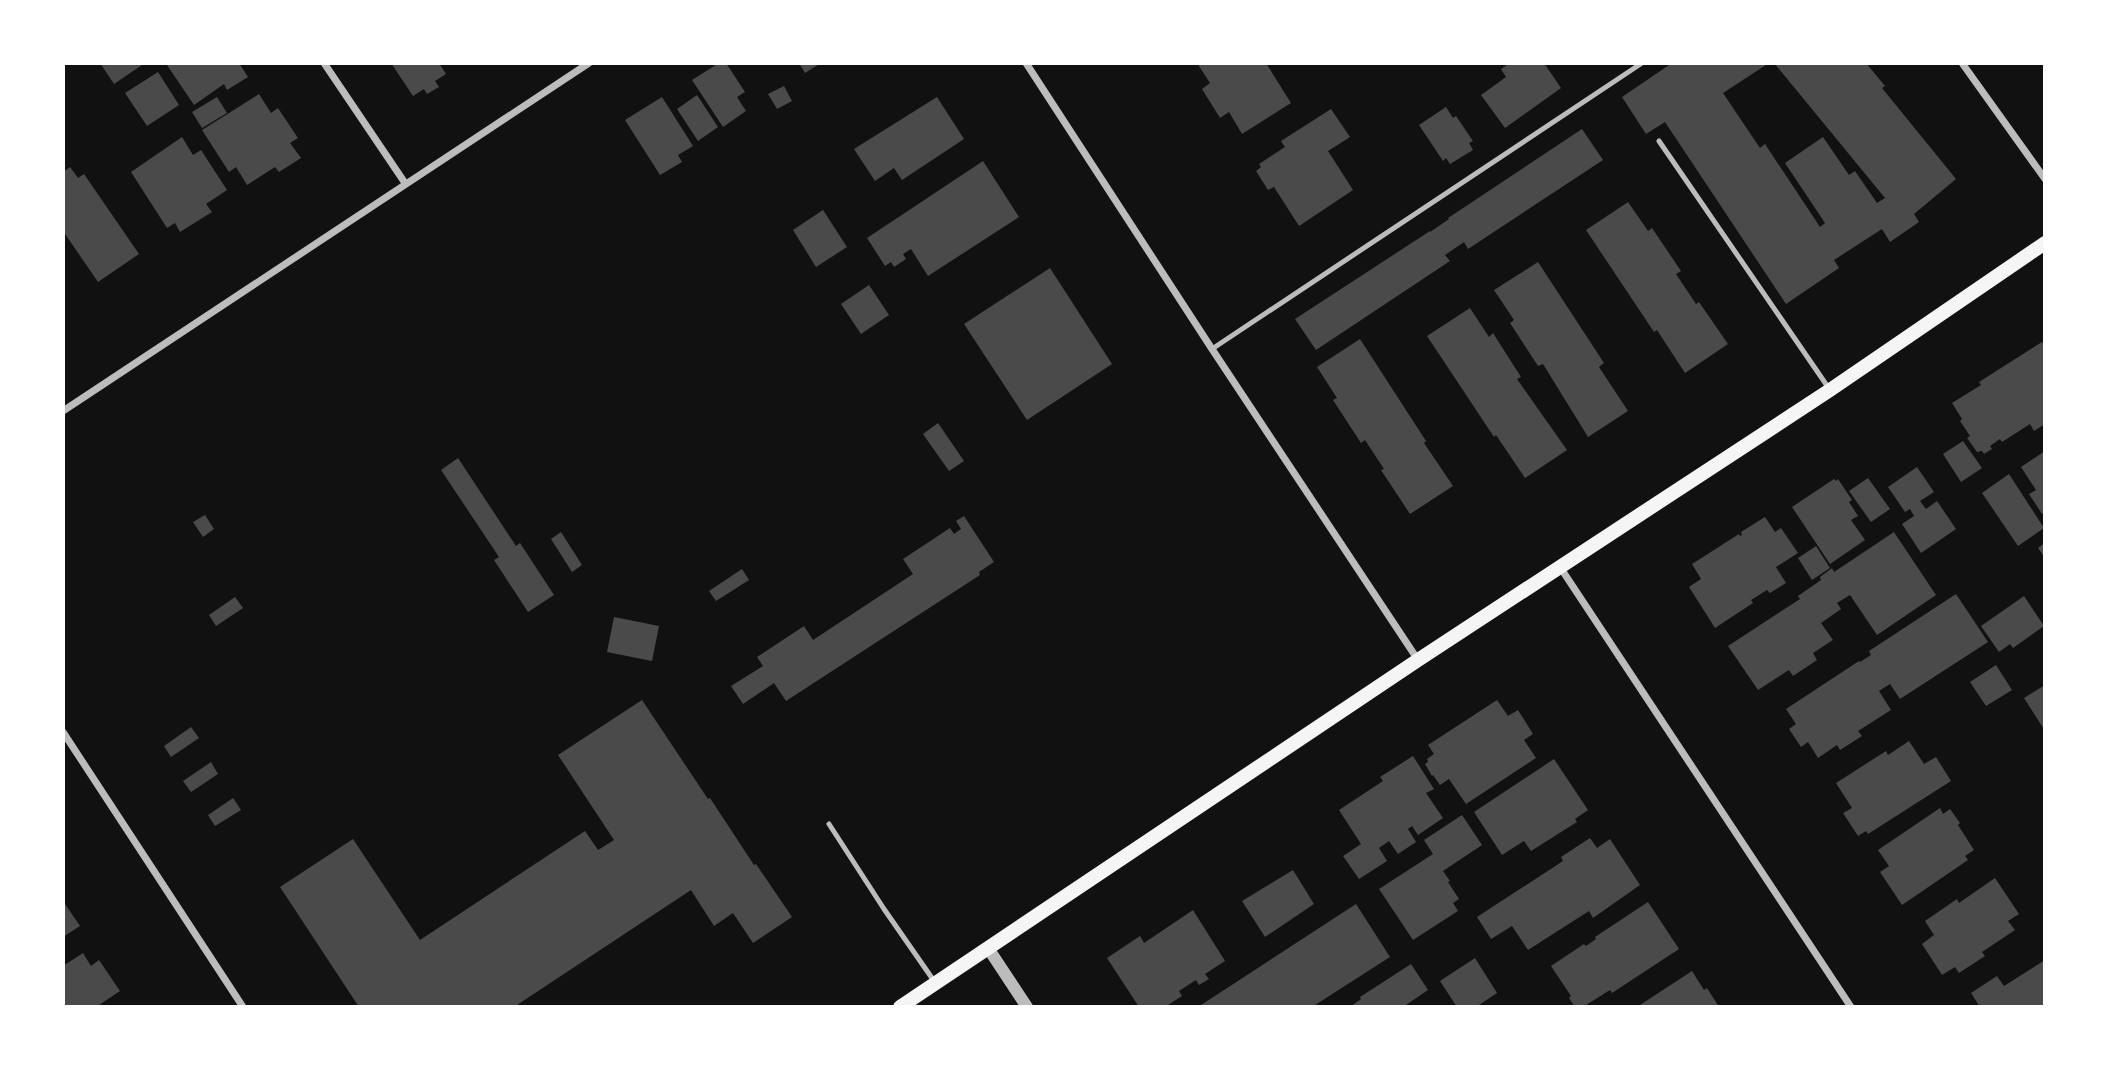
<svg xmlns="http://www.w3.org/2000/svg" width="2108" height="1070" viewBox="0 0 2108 1070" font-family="Arial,sans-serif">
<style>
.building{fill:#4a4a4a}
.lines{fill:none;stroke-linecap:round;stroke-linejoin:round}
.service{stroke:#bcbcbc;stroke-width:5}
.minor{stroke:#bcbcbc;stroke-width:7}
.tertiary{stroke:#bcbcbc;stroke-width:12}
.secondary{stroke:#f5f5f5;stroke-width:14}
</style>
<rect width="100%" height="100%" fill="#111"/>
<g class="building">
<polygon points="100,63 145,63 114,84"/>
<polygon points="170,63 239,63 248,77 227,90 224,84 194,105 167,65"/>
<polygon points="391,63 439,63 446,74 435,81 439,87 427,94 424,89 413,96"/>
<polygon points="719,63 726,63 745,92 737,97 746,111 723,127 692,80"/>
<polygon points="799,63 821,63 805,73"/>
<polygon points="1197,63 1266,63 1291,103 1242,134 1229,112 1220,118 1202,89 1210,83"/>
<polygon points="1510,63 1536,63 1537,65 1544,63 1561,88 1505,128 1481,95 1506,77 1501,69"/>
<polygon points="1672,63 1769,63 1723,93 1760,148 1765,144 1820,227 1825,223 1785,163 1823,137 1849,175 1855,171 1877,203 1885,198 1774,63 1866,63 1885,86 1882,88 1956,179 1914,214 1919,222 1890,242 1882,229 1834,260 1839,268 1786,304 1665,122 1646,134 1622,97"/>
<polygon points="158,72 179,105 147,126 125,93"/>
<polygon points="784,86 792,101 777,109 768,94"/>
<polygon points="259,94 271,113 278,108 298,138 290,143 301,158 279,172 275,167 247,185 236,167 229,172 202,130"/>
<polygon points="697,95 718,127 698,141 677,109"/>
<polygon points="217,97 227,113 202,128 192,112"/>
<polygon points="662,97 693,146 678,155 682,162 660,175 625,120"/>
<polygon points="937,97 964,139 902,180 894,168 875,181 854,149"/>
<polygon points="1446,107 1453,118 1456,116 1473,141 1469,143 1473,150 1450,164 1446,158 1443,161 1419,125"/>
<polygon points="1331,109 1350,137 1328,151 1353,190 1299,226 1274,187 1268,190 1256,171 1261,167 1259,164 1285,147 1281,141"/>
<polygon points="1582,129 1603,160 1468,249 1464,242 1445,255 1450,261 1316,350 1295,319 1430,231 1430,232 1449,219 1448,218"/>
<polygon points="182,137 193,155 201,150 227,190 206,204 212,212 180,232 175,223 167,228 131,172"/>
<polygon points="983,161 1019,217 928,276 911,249 903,254 906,259 894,267 891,262 885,266 867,238"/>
<polygon points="70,167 78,178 84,174 139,254 98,282 63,231 63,172"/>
<polygon points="1628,202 1648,231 1652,228 1681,271 1676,274 1696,304 1699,302 1728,344 1685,373 1657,330 1654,332 1586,230"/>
<polygon points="823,210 847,247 816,267 793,230"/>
<polygon points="1538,262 1604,363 1599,367 1628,411 1588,437 1543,364 1538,366 1510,323 1514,320 1494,290"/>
<polygon points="1050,268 1112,364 1027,420 964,324"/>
<polygon points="869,285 889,315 861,334 841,304"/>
<polygon points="1470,308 1489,337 1493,333 1521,377 1517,379 1567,450 1525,478 1496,435 1494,437 1427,336"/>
<polygon points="1360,339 1426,441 1424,443 1453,486 1410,514 1381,470 1384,469 1365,440 1361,443 1333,400 1337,398 1317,367"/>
<polygon points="2042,342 2045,347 2045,424 2034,431 2030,424 2002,442 2000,439 1990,446 1992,449 1984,454 1982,451 1977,452 1967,438 1970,436 1960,421 1962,419 1952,403 1981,385 1979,382"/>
<polygon points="938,423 964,461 949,471 923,434"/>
<polygon points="1963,441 1982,468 1961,482 1943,454"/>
<polygon points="2045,451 2045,512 2042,514 2029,494 2036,490 2021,467"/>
<polygon points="458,458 516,546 520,543 554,595 528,612 494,560 499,557 441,470"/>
<polygon points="1917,467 1934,492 1920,501 1926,509 1937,501 1956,529 1921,553 1902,524 1914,516 1910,509 1905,512 1888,487"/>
<polygon points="2009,474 2044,528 2018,546 1982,493"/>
<polygon points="1868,478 1890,509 1871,522 1849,491"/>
<polygon points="1834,479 1836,481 1838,479 1852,500 1849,502 1858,516 1851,520 1865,540 1830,564 1792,507"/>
<polygon points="205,515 214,529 203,537 193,522"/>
<polygon points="964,516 994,562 979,572 980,575 786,701 774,683 743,704 731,686 763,666 757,657 804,626 813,640 913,574 903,559 950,528 954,534 961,529 956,521"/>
<polygon points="1765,517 1775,532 1781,528 1798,553 1776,567 1786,583 1770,593 1767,590 1751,600 1753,603 1715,628 1689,587 1701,579 1692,564 1739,534 1740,536 1742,535 1741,532"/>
<polygon points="561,532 582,565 572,572 551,539"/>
<polygon points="1894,532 1936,595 1877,635 1850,595 1837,603 1841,609 1821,623 1833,640 1813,653 1817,660 1793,676 1789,670 1758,690 1728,646 1800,599 1798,596 1821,580 1820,577 1832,568 1834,572"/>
<polygon points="2045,543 2045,558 2038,548"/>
<polygon points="1816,546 1830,568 1812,580 1798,558"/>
<polygon points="742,569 749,580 716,601 709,591"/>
<polygon points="1956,594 1988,642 1900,699 1890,684 1879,691 1891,710 1858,731 1862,736 1840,750 1837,745 1818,758 1808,742 1801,747 1789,729 1796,724 1786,709 1859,661 1860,662 1871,655 1869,651"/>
<polygon points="2024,596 2044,626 2013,648 2010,644 1999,652 1981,626"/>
<polygon points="235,597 243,608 216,626 209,615"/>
<polygon points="614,617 659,626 652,661 607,652"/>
<polygon points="1996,665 2012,690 1986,706 1970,682"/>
<polygon points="2045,685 2045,731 2024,698"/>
<polygon points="642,700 708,799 710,798 754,865 756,864 792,917 753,943 733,913 714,926 691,890 514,1007 359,1007 280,887 353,839 420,940 585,831 598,850 614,840 558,755"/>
<polygon points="1497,700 1508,716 1518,710 1533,734 1524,740 1536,758 1466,804 1449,779 1440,785 1433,775 1432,776 1425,764 1428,762 1427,759 1434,754 1428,745"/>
<polygon points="191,727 199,738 171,757 164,746"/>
<polygon points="1909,741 1924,764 1936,757 1951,781 1868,834 1866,831 1858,836 1843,813 1852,808 1836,783 1886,751 1888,755"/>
<polygon points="1413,756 1434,789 1426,793 1443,818 1418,835 1412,826 1408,829 1416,842 1398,854 1389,841 1379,848 1387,861 1359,879 1343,856 1361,844 1339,810 1383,781 1380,777"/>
<polygon points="1554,759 1588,810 1575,819 1577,822 1531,851 1524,841 1502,855 1474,812"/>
<polygon points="211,762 218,774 191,792 183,781"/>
<polygon points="233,798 241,810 215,826 208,815"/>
<polygon points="1940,808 1943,814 1950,809 1960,823 1958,825 1974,850 1965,856 1968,860 1902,905 1880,872 1889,866 1878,850"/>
<polygon points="1462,815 1482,845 1443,871 1450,881 1448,882 1459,899 1453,903 1458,911 1413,940 1379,889 1433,854 1424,840"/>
<polygon points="1590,838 1597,848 1610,839 1640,885 1593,918 1589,911 1528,950 1512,926 1491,939 1477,917 1563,861 1561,857"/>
<polygon points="1293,870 1314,904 1265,937 1242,901"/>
<polygon points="1995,878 2019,914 2008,921 2015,930 1982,952 1985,956 1959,973 1955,967 1942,975 1922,944 1934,935 1925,921 1957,899 1959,903"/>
<polygon points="63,901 80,926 63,937"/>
<polygon points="1648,902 1679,949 1612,993 1610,990 1586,1005 1588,1007 1575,1007 1569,998 1571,996 1551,966 1584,944 1586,946 1596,939 1595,937"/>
<polygon points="1356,904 1390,957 1312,1007 1198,1007"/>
<polygon points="1193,910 1225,961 1205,974 1209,979 1199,985 1196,980 1179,991 1182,996 1165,1007 1139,1007 1107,958 1140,936 1144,943"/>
<polygon points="83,953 91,966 99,960 120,991 96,1007 63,1007 63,966"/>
<polygon points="1475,958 1497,993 1476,1007 1457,1007 1440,981"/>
<polygon points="2045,960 2045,1007 1980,1007 1971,993 1997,976 2004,986"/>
<polygon points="1411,964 1428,990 1403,1007 1350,1007 1361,999 1360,997"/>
<polygon points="1692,971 1704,990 1707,988 1719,1007 1642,1007 1640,1005"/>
</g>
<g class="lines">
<g class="service">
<polyline points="1659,141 1830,390"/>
<polyline points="1212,349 1642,63"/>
<polyline points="829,824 884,909 934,981"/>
</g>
<g class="minor">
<polyline points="324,63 405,183"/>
<polyline points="1026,63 1212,349 1418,660"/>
<polyline points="1962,63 2045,179"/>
<polyline points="63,411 589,63"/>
<polyline points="1560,567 1851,1007"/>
<polyline points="63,732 243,1007"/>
</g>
<polyline class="tertiary" points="988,948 1027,1007"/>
<polyline class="secondary" points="900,1007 1418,660 1830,390 2045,243"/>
</g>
<rect width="2108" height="1070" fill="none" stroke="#ffffff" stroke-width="130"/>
</svg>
